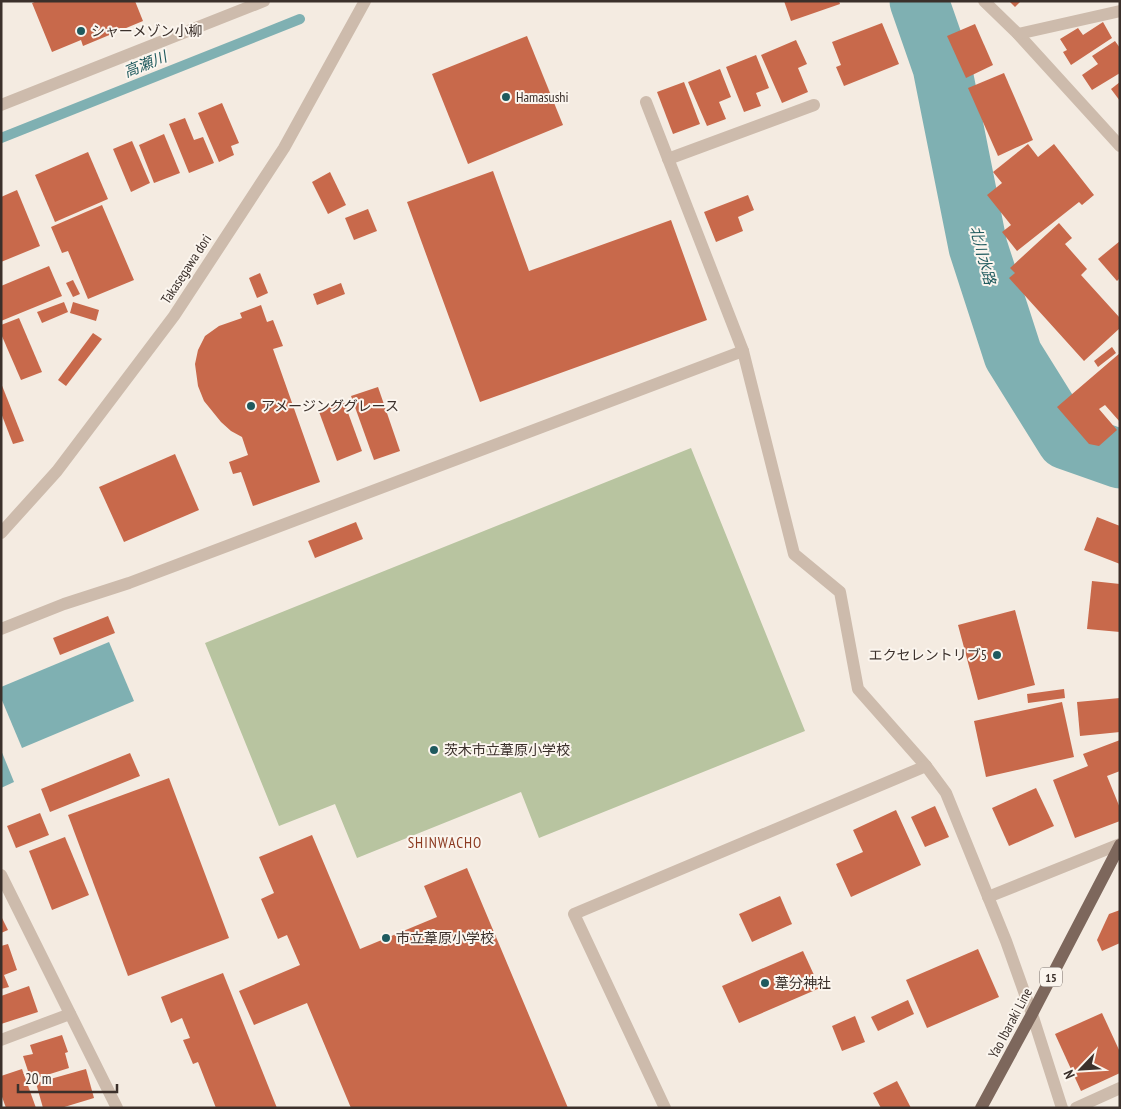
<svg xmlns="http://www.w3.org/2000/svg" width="1121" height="1109" viewBox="0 0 1121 1109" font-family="'PT Sans Narrow','Noto Sans JP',sans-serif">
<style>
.green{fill:#b8c4a0}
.water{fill:#7fb0b2}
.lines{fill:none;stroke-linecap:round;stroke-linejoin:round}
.stream{stroke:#7fb0b2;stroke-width:10}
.river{stroke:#7fb0b2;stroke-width:59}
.building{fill:#c8694b}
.minor{stroke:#cdbbac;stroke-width:12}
.major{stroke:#7d675c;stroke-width:12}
.poi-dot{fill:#1f5a5e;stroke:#fbf5ee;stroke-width:2}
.labels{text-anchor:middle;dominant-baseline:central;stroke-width:4;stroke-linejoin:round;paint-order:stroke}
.shield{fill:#fbf5ee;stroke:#756b66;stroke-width:1}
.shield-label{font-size:12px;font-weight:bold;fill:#3b302b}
.poi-label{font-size:14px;fill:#3b302b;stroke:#fbf5ee;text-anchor:start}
.street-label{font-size:14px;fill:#3b302b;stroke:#fbf5ee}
.water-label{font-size:15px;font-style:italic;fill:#1f5a5e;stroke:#fbf5ee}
.neighbourhood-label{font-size:15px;letter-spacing:1px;fill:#8c3b22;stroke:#fbf5ee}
</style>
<rect width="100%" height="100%" fill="#f4ebe1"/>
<polygon class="green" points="691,448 805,731 539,838 521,792 357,858 335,804 279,826 205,643"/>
<g class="water">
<polygon points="109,642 134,701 22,748 1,698 1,687"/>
<polygon points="1,750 14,782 1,788"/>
</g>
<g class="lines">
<polyline class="stream" points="1,138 300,19"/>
<polyline class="river" points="919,1 942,67 978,247 1013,355 1066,440 1120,459"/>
</g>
<g class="building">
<polygon points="37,1 135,1 143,21 83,46 81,40 52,52 32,3"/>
<polygon points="784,1 839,1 840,4 791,21"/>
<polygon points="1009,1 1021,1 1015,7"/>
<polygon points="1103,22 1112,38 1071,65 1063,52 1067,50 1060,39 1078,28 1083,35"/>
<polygon points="882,23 899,64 844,86 836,67 841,65 832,42"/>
<polygon points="975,24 993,65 966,78 947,36"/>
<polygon points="527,36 563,125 468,164 432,74"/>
<polygon points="796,40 807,64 798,68 808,92 782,103 761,55"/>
<polygon points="1115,41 1120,48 1120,73 1092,90 1082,75 1098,64 1092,56"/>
<polygon points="756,55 769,88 756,93 761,106 744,112 726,67"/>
<polygon points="720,69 731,97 719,102 726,119 707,126 688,82"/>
<polygon points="1004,73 1033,140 998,156 968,88"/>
<polygon points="684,82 700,124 673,134 657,92"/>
<polygon points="1120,82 1120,101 1111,89"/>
<polygon points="222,103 239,143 231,146 234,155 219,162 198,113"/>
<polygon points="185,118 194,140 203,137 214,163 189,173 169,124"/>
<polygon points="164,134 180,173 154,183 139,145"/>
<polygon points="132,141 150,183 131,192 113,149"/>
<polygon points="1028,144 1038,157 1054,144 1094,195 1082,205 1079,202 1017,251 1002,232 1011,225 987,195 1002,183 993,172"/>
<polygon points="88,152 108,199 55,222 35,175"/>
<polygon points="493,171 529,271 671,220 707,320 480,402 407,202"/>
<polygon points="330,172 346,205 328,214 312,182"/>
<polygon points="17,190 40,246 1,262 1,197"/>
<polygon points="748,195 754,210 738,217 743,231 716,242 704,212"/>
<polygon points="102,205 134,280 88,299 68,251 62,253 51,227"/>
<polygon points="368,209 377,231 354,240 345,218"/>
<polygon points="1059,223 1072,238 1065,244 1087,269 1081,275 1120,318 1120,328 1084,361 1009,278 1015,273 1010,268"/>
<polygon points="1120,241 1120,278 1117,281 1098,259"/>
<polygon points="49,266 62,296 1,321 1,286"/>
<polygon points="260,273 268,293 257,298 249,278"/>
<polygon points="73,280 80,294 73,297 66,283"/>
<polygon points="341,283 345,294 317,305 313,294"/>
<polygon points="64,302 68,312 42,323 37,312"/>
<polygon points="73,302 99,310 96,321 70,313"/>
<polygon points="261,305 267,322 273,320 283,346 273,349 320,482 253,506 241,472 233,474 229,462 248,455 242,437 231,431 221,422 204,401 198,386 195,364 198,350 205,336 219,326 242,318 240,313"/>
<polygon points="19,318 42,372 21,380 1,334 1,325"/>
<polygon points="93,333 102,339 66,386 58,380"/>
<polygon points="1112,347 1116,353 1098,367 1094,361"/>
<polygon points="1120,353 1120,422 1105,405 1099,409 1117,430 1099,446 1089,444 1057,407"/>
<polygon points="1,383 24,441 13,444 1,413"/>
<polygon points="378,387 400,451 374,460 351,396"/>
<polygon points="343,399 362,451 337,461 318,409"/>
<polygon points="175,454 199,510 124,542 99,487"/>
<polygon points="1097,517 1120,526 1120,564 1084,550"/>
<polygon points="356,522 363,539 315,558 308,541"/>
<polygon points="1092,581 1120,584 1120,632 1087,629"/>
<polygon points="1015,610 1035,685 978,700 958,625"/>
<polygon points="108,616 115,633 60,655 53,638"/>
<polygon points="1064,689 1065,698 1028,703 1027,694"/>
<polygon points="1120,698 1120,732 1080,736 1077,702"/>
<polygon points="1062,702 1074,757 986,777 974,721"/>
<polygon points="1120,740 1120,771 1107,776 1120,808 1120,821 1075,838 1053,780 1088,766 1083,754"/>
<polygon points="130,753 140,776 50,812 41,789"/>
<polygon points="169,778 229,938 128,976 68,815"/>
<polygon points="1036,788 1054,826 1009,846 992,808"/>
<polygon points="935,806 949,837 925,847 911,817"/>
<polygon points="896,810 921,865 851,897 836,864 863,852 853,830"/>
<polygon points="40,813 49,835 16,848 7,826"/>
<polygon points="312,835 360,949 437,917 424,886 467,868 568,1108 351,1108 307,1003 254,1025 239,991 300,965 287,935 278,939 261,899 274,893 259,857"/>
<polygon points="65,837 89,895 52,910 29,851"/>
<polygon points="780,896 792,924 752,942 739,914"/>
<polygon points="1120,910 1120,943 1102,951 1097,940 1109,914"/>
<polygon points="1,916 8,930 1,933"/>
<polygon points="8,944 17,970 4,975 9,987 1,989 1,946"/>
<polygon points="978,949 999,997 927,1028 906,980"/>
<polygon points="803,951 820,988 739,1023 722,986"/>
<polygon points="223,973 277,1108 216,1108 198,1062 193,1064 183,1040 190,1038 182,1018 171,1023 161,997"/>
<polygon points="29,986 38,1012 1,1024 1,996"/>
<polygon points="908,1000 914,1014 878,1031 871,1017"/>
<polygon points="1102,1013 1120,1052 1120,1073 1081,1091 1055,1034"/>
<polygon points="855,1016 865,1042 842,1051 832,1026"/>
<polygon points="62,1035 68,1052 65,1053 69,1068 31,1080 23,1056 33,1054 30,1045"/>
<polygon points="22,1069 36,1108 6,1108 1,1094 1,1076"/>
<polygon points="86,1069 94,1098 61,1108 43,1108 36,1083"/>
<polygon points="897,1081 911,1108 881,1108 873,1093"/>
</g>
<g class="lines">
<g class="minor">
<polyline points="984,1 1018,34 1120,146"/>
<polyline points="1018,34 1120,11"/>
<polyline points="646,102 743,351"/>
<polyline points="1,105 264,1"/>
<polyline points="668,159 814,105"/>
<polyline points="1,533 57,471 174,316 284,148 365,1"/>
<polyline points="1,629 64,604 129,583 743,351 794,554 840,592 858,689 926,766 946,793 1006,941 1032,1014 1062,1108"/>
<polyline points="1,875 117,1108"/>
<polyline points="988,897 1120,844"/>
<polyline points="1,1040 70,1014"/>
<polyline points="665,1108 574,914 926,766"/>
<polyline points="1076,1108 1120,1088"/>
</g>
<polyline class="major" points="981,1108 1032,1014 1120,845"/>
</g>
<g class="poi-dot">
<circle cx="81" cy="31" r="5"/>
<circle cx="506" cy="97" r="5"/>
<circle cx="251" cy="406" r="5"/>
<circle cx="997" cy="655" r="5"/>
<circle cx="434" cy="750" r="5"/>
<circle cx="386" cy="938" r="5"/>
<circle cx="765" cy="983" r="5"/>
</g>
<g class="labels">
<rect class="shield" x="1040" y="967.5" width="22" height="19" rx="4"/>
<g class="shield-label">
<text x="1051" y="977">15</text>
</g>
<g class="poi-label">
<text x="91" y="31">シャーメゾン小柳</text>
<text x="516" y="97">Hamasushi</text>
<text x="261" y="406">アメージンググレース</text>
<text x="987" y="655" text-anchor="end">エクセレントリブ5</text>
<text x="444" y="750">茨木市立葦原小学校</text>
<text x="396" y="938">市立葦原小学校</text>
<text x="775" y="983">葦分神社</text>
</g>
<g class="street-label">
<text transform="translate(186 269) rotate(-57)">Takasegawa dori</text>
<text transform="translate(1010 1023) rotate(-62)">Yao Ibaraki Line</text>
</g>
<g class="water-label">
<text transform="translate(145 64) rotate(-22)">高瀬川</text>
<text transform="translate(983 255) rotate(75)">北川水路</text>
</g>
<g class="neighbourhood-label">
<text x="445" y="842">SHINWACHO</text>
</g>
</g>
<rect width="1121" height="1109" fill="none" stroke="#3b302b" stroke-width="5"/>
<g transform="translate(1081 1069) rotate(245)" stroke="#fbf5ee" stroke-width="4" paint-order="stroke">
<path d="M0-4L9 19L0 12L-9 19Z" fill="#3b302b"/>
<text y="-8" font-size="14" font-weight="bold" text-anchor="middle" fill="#3b302b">N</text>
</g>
<path d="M18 1084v8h99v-8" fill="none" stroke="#3b302b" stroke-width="2.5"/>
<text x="25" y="1084" font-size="15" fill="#3b302b" stroke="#fbf5ee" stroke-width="4" paint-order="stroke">20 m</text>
</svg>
